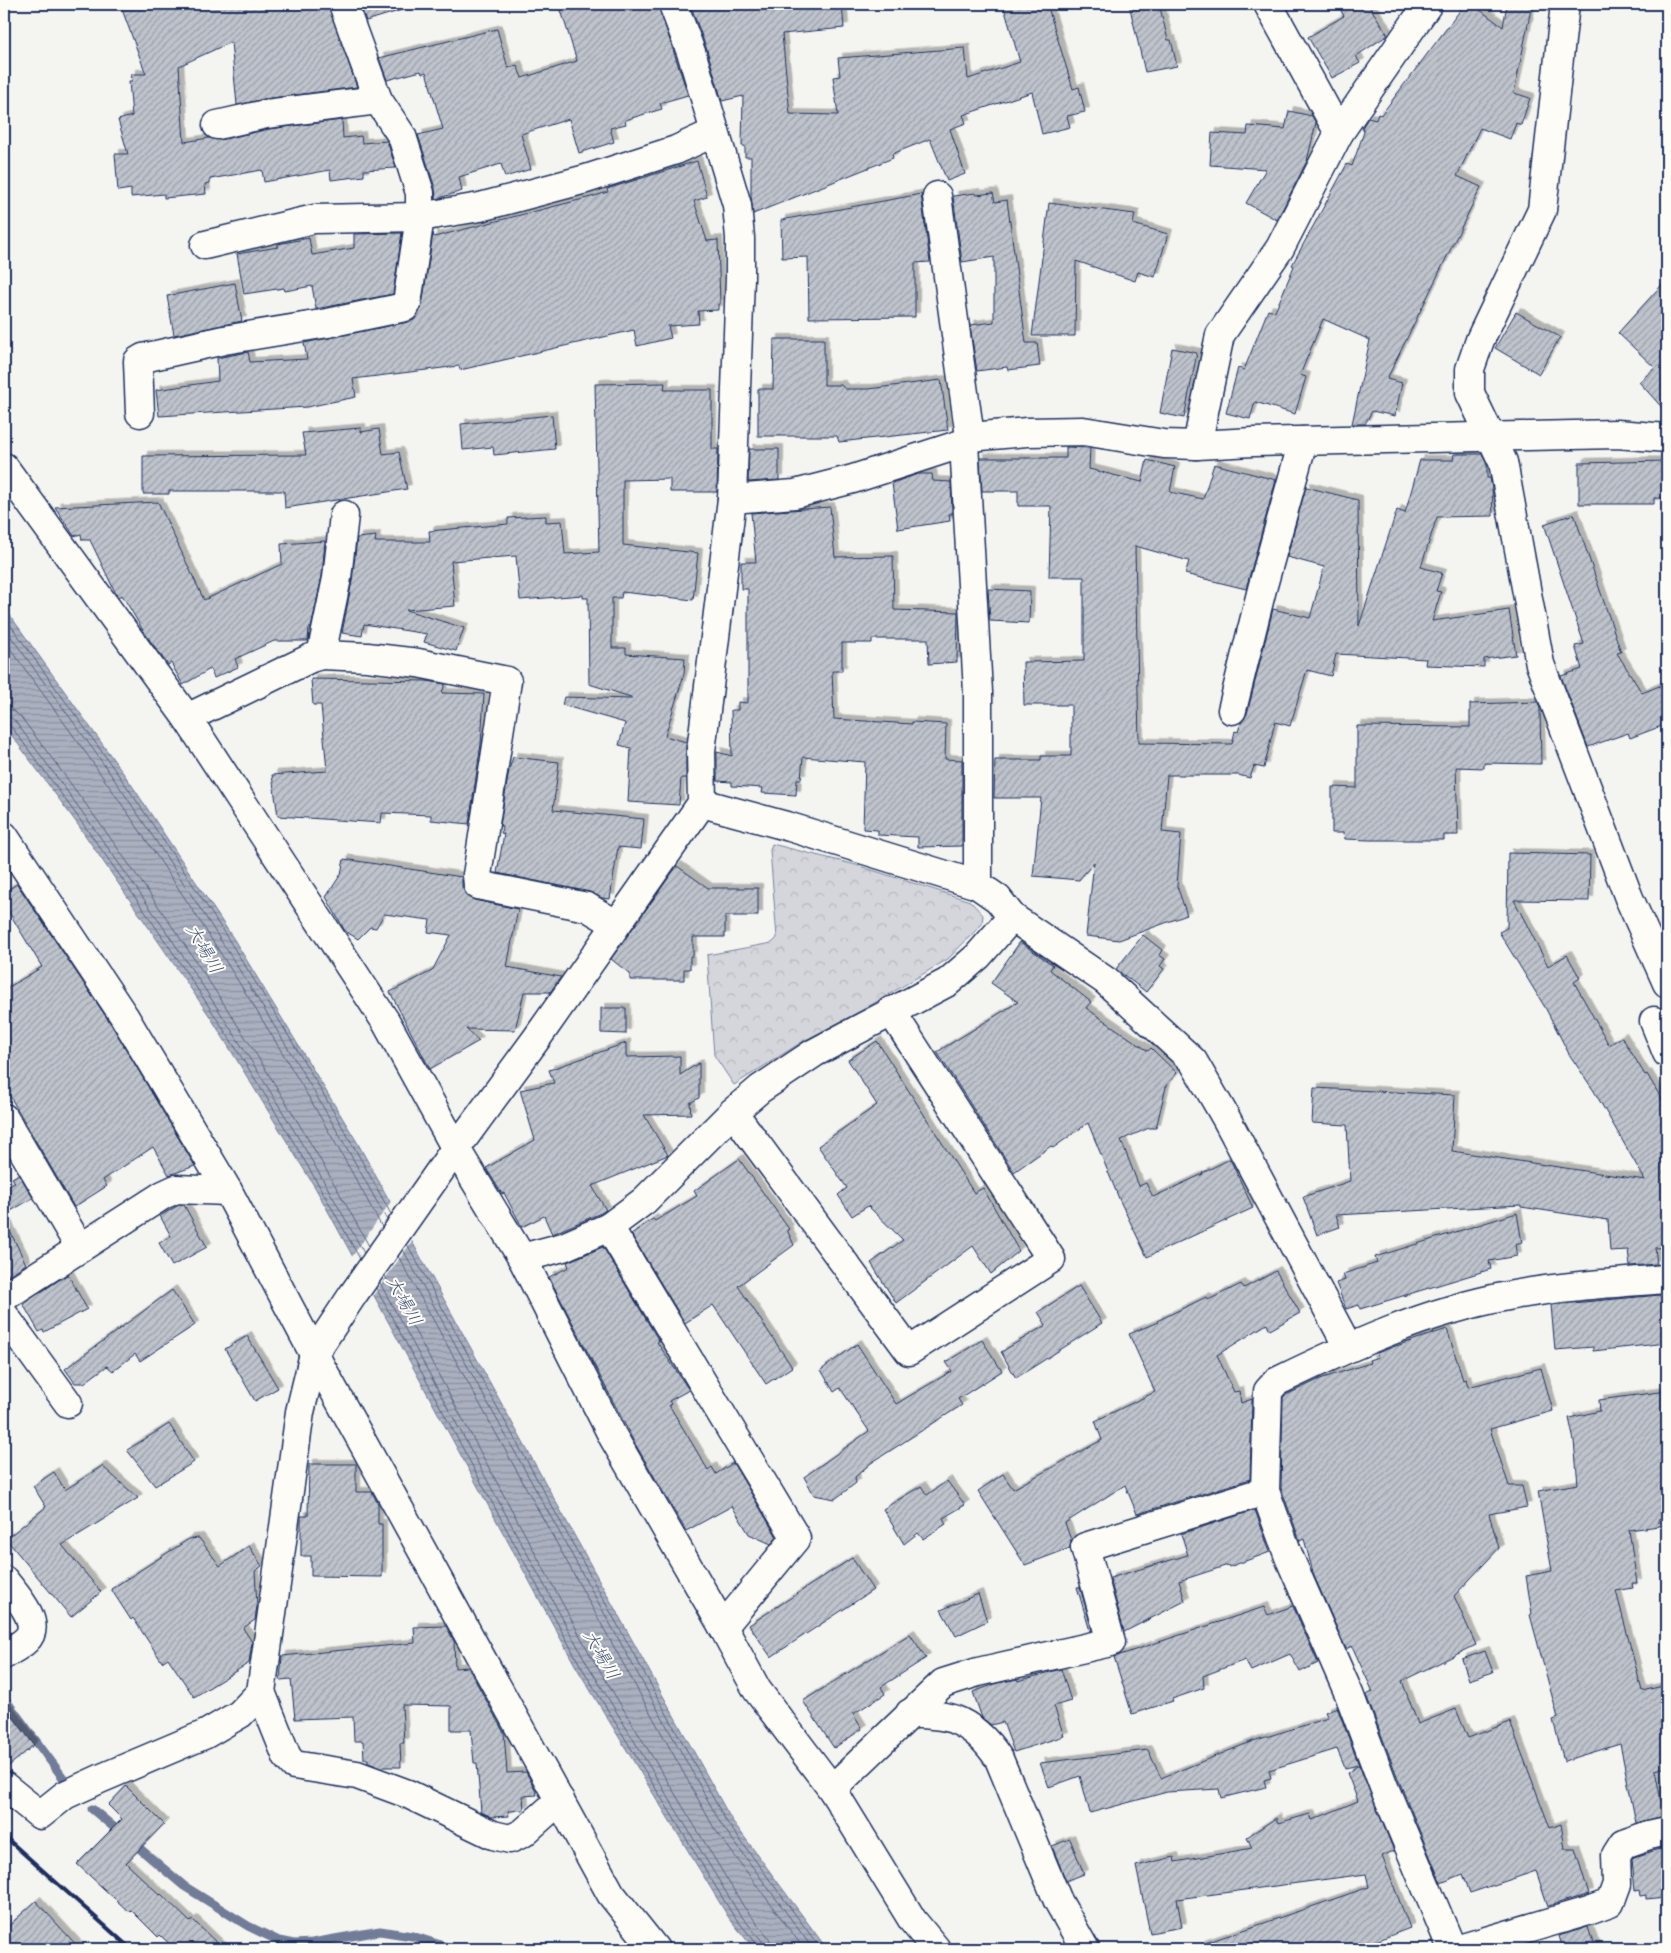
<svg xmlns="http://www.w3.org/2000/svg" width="1671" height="1953" viewBox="0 0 1671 1953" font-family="'Architects Daughter','Klee One',sans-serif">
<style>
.forest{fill:url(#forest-crowns);stroke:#78829c}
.water{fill:url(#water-rules);stroke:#717c98}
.pier{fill:#f4f4f1}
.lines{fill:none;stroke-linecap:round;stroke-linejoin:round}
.shore{stroke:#546385;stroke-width:1}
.stream{stroke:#717c98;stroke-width:9}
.building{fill:url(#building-hatch);stroke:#1b2f5e;filter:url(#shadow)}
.minor-casing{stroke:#1b2f5e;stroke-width:31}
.tertiary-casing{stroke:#1b2f5e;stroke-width:31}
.minor{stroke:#fdfcf7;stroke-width:28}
.tertiary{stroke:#fdfcf7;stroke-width:28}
.rail{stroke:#1b2f5e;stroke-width:4}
.labels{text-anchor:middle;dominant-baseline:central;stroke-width:4;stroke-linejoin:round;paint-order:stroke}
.water-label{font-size:18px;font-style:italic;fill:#46567b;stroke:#fdfcf7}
</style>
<defs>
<pattern id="forest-crowns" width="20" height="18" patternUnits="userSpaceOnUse" patternTransform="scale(1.25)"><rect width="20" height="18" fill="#d4d6db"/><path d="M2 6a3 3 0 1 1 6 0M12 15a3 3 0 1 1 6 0" fill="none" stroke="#b5b8be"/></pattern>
<pattern id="water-rules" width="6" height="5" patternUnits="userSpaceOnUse" patternTransform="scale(1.25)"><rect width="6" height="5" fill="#aab0bf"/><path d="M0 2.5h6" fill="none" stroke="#8a909e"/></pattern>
<pattern id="building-hatch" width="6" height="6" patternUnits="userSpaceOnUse" patternTransform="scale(1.25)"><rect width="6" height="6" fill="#bfc3cc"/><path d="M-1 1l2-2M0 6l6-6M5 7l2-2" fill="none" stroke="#9a9fa9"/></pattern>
<filter id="shadow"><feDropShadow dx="4.5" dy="-4.5" stdDeviation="0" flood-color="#0004"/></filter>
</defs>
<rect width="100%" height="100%" fill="#f4f4f1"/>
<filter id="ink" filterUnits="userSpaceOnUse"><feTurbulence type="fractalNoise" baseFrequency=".02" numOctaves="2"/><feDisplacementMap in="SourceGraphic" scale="10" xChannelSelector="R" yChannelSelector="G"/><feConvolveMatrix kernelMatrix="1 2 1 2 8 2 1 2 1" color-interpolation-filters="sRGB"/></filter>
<g filter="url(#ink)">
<polygon class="forest" points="772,844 856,865 970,901 983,915 982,924 948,959 866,1008 802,1042 734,1085 714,1055 707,955 772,943 777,938 770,850"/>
<polygon class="water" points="4,607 131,784 235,941 357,1142 731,1819 827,1949 754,1949 729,1918 575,1665 316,1189 211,1018 76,822 4,725"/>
<polygon class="pier" points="392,1200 413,1240 372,1297 351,1258"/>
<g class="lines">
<g class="shore">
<path d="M4,616c40,57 83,114 123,171 95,138 185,281 264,427"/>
<path d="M4,627c39,55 81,109 119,165 94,139 184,281 264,428"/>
<path d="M4,640c37,52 76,103 112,156 96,139 186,283 266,431"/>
<path d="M4,709l8,1 8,6c128,168 248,345 349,530"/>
<path d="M4,716l6,1 5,4c127,169 248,346 349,532"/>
<path d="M4,723l6,2c128,170 249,347 350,534"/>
<polyline points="407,1244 726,1821 821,1949"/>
<polyline points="403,1250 721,1824 813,1949"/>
<polyline points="398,1256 714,1828 804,1949"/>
<polyline points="385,1276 591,1656 744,1907 769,1938 772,1949"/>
<polyline points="380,1283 585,1660 738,1912 762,1941 764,1949"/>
<polyline points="376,1288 579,1663 733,1915 757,1944 758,1949"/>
</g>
<g class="stream">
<polyline points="4,1698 64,1779"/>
<polyline points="92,1809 122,1834"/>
<polyline points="132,1842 184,1886 248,1926 279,1941 294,1944 312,1943 380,1931 412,1936 453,1949"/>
</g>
</g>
<g class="building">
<polygon points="120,4 328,4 357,87 264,99 237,105 231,42 179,66 184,142 209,138 220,140 269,129 342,120 343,138 361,136 362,143 387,141 396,168 364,170 364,176 331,180 330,170 264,182 262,170 210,179 210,183 205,184 206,194 164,198 164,194 131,197 131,189 118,191 115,154 128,154 118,120 132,116 129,81 132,81 131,74 146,74"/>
<polygon points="360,4 401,4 402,10 366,21"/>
<polygon points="559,4 658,4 688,95 660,103 662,109 625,120 626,124 610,128 614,142 579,153 569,119 521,134 531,169 505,177 501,164 459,177 462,191 436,199 435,188 418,135 443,129 426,72 422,74 421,71 387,80 379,58 497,29 508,68 517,65 522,78 577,61"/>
<polygon points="690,4 842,4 844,28 782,34 790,114 838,115 833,77 840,76 838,58 965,48 968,79 1020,62 1003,4 1047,4 1073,89 1079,87 1085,112 1067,116 1070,127 1042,134 1032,92 963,115 966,123 950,129 965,174 947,181 930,139 892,154 893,158 753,214 751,196 751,157 745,157 745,146 742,146 743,96 722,101 707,50"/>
<polygon points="1129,4 1159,4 1168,40 1171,40 1177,66 1145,72"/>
<polygon points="1353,4 1368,4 1388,35 1356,56 1360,63 1332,78 1308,37 1344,16 1341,11"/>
<polygon points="1465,4 1472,4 1503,27 1507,4 1532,4 1514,93 1530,98 1521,125 1516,123 1510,139 1480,128 1457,176 1481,187 1387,379 1402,383 1395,416 1372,411 1365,424 1352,424 1370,340 1323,319 1300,375 1306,377 1295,414 1255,402 1250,419 1226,413 1238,368 1244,370 1268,310 1275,312 1294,266 1292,265 1347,164 1352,166 1364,132 1362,128 1368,118 1376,120 1378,114 1381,115"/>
<polygon points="1289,111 1312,116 1316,123 1307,161 1277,220 1246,203 1266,169 1210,165 1212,133 1247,135 1248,126 1285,129"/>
<polygon points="697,161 707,197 694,201 707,241 718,240 720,304 718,304 718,310 698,311 699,324 668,326 671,338 637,346 634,330 460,370 459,366 353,379 356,397 307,407 159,416 156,390 218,381 217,358 248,352 250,362 307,359 304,343 408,322 414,320 422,306 433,233 434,237 591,197 608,192 607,189"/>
<polygon points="976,193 976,195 993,193 995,202 1007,200 1026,343 1037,343 1040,366 1008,370 1007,367 977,371 970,325 994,322 994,257 962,262 953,196"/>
<polygon points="921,194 930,262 915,263 915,317 809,318 808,257 782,258 781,220"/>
<polygon points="1049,203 1135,214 1133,224 1168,234 1155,277 1138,272 1135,281 1076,261 1075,336 1032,336"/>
<polygon points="402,233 393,294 316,309 312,286 285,291 284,288 244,294 237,254 278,247 278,244 309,238 312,255 354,248 354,234"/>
<polygon points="1667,279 1667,413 1639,382 1655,368 1618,333"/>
<polygon points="235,283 242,321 174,335 167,296"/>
<polygon points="1516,312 1560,337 1539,374 1495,348"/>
<polygon points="774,339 824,339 824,385 841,385 845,389 868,389 941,380 948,430 839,442 837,436 758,436 758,389 773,389"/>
<polygon points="1172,348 1197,353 1184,418 1160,413"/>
<polygon points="665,383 664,390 712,390 712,449 718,449 717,492 670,492 670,479 623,480 623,545 698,553 693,600 622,592 621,598 612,598 612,648 626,648 626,654 685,658 684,674 665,736 686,742 686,778 681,778 679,805 628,802 631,748 619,745 625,723 562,705 564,697 631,699 631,697 589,684 588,598 583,598 583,595 520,600 516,556 451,561 455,606 406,610 464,628 456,651 424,642 427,634 364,624 362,636 342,633 352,581 357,538 376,536 375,542 430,542 429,531 508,524 508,518 546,516 546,522 562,521 565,554 599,552 595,384"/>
<polygon points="552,415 555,449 494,455 493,447 463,450 461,424"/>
<polygon points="361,428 361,432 379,429 383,454 399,452 407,489 285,508 284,491 169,491 169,494 143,494 143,456 306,455 302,433"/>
<polygon points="1066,447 1090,448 1089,469 1142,482 1147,460 1175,467 1170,492 1203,499 1214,464 1276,480 1246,589 1185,574 1189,561 1135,546 1139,743 1232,744 1235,731 1238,732 1241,723 1247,714 1273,609 1310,618 1324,567 1287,557 1306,487 1358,500 1359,626 1397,510 1405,513 1420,460 1453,460 1454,454 1482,454 1487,465 1487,478 1490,478 1492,488 1493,516 1437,517 1421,567 1442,573 1436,591 1441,592 1432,621 1509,610 1516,655 1484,659 1484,667 1425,665 1426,659 1336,654 1331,676 1307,670 1290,726 1275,722 1264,768 1254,766 1250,778 1238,775 1167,775 1162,832 1181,834 1177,886 1187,915 1119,940 1086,936 1094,862 1079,880 1033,876 1041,798 994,798 995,760 1041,760 1041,756 1071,756 1071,705 1024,705 1023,662 1084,661 1084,577 1049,577 1051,506 1018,506 1018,491 982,491 980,458 1066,458"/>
<polygon points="749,449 779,449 779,480 748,482"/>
<polygon points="1667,461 1667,498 1654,498 1654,504 1579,504 1579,463"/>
<polygon points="918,474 932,474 933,481 951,482 952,514 949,514 950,521 898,529 892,483"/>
<polygon points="158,502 204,600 282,564 281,544 325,541 322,576 311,628 309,628 308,641 274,641 235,659 238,667 214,678 210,669 183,685 171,663 168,665 144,632 122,595 118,597 117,596 90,540 82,540 81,534 74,536 55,507"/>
<polygon points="830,507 835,557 893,556 894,610 958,612 957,662 929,664 928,639 872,639 872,643 842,643 842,671 832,671 834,719 912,724 912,722 946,724 945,759 962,760 962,846 918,847 918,837 878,835 878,830 863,829 865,762 803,757 801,779 797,779 796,795 762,793 763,788 732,786 732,782 717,781 717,752 732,756 731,710 738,710 738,702 748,703 748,589 741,589 741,562 756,562 751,513"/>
<polygon points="1574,514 1621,652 1617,653 1642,693 1667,683 1667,724 1630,738 1628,733 1588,747 1561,676 1582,669 1575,646 1584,644 1544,524"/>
<polygon points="988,589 1030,591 1029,623 990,621"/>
<polygon points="311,679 427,681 445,684 442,693 484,694 481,744 469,824 431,820 431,815 382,813 381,823 278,816 272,775 327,771 321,705 313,705"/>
<polygon points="1538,702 1540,709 1541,764 1484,763 1484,768 1456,767 1458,835 1444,835 1444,840 1369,840 1345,839 1344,833 1332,833 1332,787 1357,788 1357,726 1470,727 1470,704"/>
<polygon points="513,757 559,762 553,810 644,819 641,849 618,847 610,899 602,898 590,892 497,873 504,834 501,833 502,826 500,826 509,770"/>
<polygon points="1508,853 1590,855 1589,901 1514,900 1548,966 1567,955 1580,978 1574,982 1609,1045 1622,1037 1645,1075 1647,1074 1667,1108 1667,1247 1655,1248 1657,1264 1630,1266 1628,1250 1610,1251 1608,1220 1521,1207 1521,1205 1336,1215 1340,1227 1317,1235 1303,1197 1350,1181 1347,1125 1312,1123 1314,1088 1455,1095 1452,1151 1645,1180 1594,1091 1569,1054 1546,1009 1499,932 1507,928"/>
<polygon points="344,859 462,877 462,887 466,895 474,900 518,909 507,967 561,977 550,992 524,992 515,1030 466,1029 479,1041 430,1069 390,992 432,971 451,935 428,932 430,920 384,914 376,928 370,927 358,939 345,931 326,897 341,874"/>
<polygon points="677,866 708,888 758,888 758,916 725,916 725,937 693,937 693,956 690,956 690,969 684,969 684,980 630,980 630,974 611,959"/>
<polygon points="17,884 111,1024 195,1166 169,1175 153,1147 103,1180 107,1186 74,1207 4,1086 4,990 42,967 4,904 4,892"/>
<polygon points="1143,935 1162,950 1159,955 1165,959 1160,966 1164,969 1146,992 1116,969"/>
<polygon points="1020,942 1053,965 1050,970 1091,1002 1086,1008 1148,1051 1151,1048 1177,1073 1166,1087 1156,1128 1149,1128 1121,1140 1139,1186 1146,1183 1153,1197 1203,1174 1202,1173 1230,1159 1253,1208 1147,1257 1120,1201 1088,1123 1053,1148 1051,1146 1014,1172 937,1052 1018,1002 991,983"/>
<polygon points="601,1008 626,1008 626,1034 601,1033"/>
<polygon points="877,1041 974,1193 983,1188 1019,1251 991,1274 973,1246 896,1303 871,1263 903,1240 868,1206 852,1216 838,1195 847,1188 818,1146 877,1105 848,1060"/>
<polygon points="626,1043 626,1057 680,1056 680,1075 699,1063 699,1098 690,1103 691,1114 644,1115 668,1155 592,1186 606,1210 601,1213 552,1234 544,1216 522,1227 504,1193 502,1194 486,1168 535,1140 520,1090 554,1083 549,1070"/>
<polygon points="739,1159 789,1229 787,1230 794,1245 738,1286 792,1367 766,1384 713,1305 685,1323 631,1234 653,1219 655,1221 697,1196 694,1191"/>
<polygon points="19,1174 33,1198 4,1215 4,1188 15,1182 12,1178"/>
<polygon points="179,1205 184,1205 207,1247 172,1266 159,1243 171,1236 160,1216"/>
<polygon points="1517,1213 1522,1243 1515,1245 1517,1256 1489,1261 1491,1269 1360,1309 1359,1305 1346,1309 1336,1283 1345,1280 1343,1274 1377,1263 1375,1257"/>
<polygon points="4,1219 26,1264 7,1276 4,1270"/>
<polygon points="603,1247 659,1341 657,1342 689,1390 669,1401 671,1404 669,1405 708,1470 712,1467 716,1474 733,1463 777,1537 771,1544 749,1534 732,1506 686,1531 634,1442 549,1277 569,1267 567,1262"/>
<polygon points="1276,1271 1300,1313 1270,1330 1267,1324 1217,1355 1234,1392 1239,1391 1241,1403 1252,1399 1250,1479 1137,1514 1125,1485 1065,1523 1071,1540 1070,1548 1025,1565 978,1491 1003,1474 1013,1489 1102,1440 1095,1421 1155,1392 1129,1334 1158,1322 1157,1321 1206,1297 1208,1300 1241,1284 1244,1288"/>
<polygon points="68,1274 87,1309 44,1332 43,1330 39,1332 23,1304"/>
<polygon points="1079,1286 1102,1323 1016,1378 1001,1352 1046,1325 1038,1312"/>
<polygon points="172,1290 195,1325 140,1361 135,1354 113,1371 107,1366 84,1383 75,1383 65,1369"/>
<polygon points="1660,1295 1661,1297 1667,1297 1667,1343 1593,1351 1593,1347 1555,1350 1551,1305"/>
<polygon points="1447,1329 1463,1380 1466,1379 1468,1387 1541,1368 1553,1411 1490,1429 1509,1486 1522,1486 1527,1507 1489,1514 1499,1548 1454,1596 1476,1645 1402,1681 1418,1724 1456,1709 1468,1738 1510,1722 1550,1828 1561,1824 1565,1849 1575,1849 1589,1894 1548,1906 1536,1871 1470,1893 1463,1874 1441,1883 1399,1781 1366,1695 1373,1692 1352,1646 1346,1649 1314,1576 1304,1539 1300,1541 1281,1488 1283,1397 1286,1395 1320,1379 1370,1363 1369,1360 1378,1357 1377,1353 1393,1347"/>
<polygon points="247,1336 278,1388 255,1401 225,1349"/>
<polygon points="982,1340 1002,1371 958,1399 962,1405 871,1463 855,1477 856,1483 835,1499 814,1495 804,1477 869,1431 840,1388 834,1392 821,1370 857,1344 896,1404 952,1371 946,1362"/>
<polygon points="1667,1391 1667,1518 1658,1520 1659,1526 1629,1530 1637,1583 1632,1583 1633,1588 1616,1591 1642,1691 1667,1685 1667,1767 1655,1770 1664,1816 1636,1823 1620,1744 1564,1761 1553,1720 1558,1718 1530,1615 1532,1614 1526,1576 1552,1571 1538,1491 1578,1484 1574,1441 1569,1418 1600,1411 1599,1400"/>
<polygon points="169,1424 194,1462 155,1486 127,1450"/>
<polygon points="309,1464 356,1464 356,1492 372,1492 378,1504 378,1524 382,1524 382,1577 311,1576 311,1556 301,1556 301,1516 308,1516"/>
<polygon points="102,1466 138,1498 62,1545 101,1592 71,1617 6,1539 46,1507 33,1486 54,1472 65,1490"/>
<polygon points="947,1481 965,1505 943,1518 946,1524 923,1539 918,1533 904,1544 883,1509 921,1486 927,1495"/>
<polygon points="1255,1510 1270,1552 1229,1567 1228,1565 1179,1581 1185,1601 1124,1632 1110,1578 1188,1555 1181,1534"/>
<polygon points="199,1538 220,1566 249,1546 262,1566 255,1571 257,1606 255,1620 243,1628 252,1642 249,1663 194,1697 168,1658 162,1662 133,1618 131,1620 111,1589 189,1539"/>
<polygon points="852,1558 873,1590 771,1657 749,1625"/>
<polygon points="1077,1587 1080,1587 1092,1630 1090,1631"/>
<polygon points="978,1594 987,1621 956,1636 941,1610"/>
<polygon points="1293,1606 1318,1663 1300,1672 1290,1654 1251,1671 1245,1660 1203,1676 1204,1688 1172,1699 1173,1701 1132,1714 1114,1657 1264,1607 1268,1615"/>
<polygon points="446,1626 454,1641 455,1668 468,1667 504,1733 507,1773 526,1772 536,1791 537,1795 523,1796 524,1810 508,1811 509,1816 492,1817 481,1812 477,1763 474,1763 471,1730 451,1730 451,1706 402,1705 404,1743 400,1743 401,1767 382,1767 368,1763 368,1759 364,1759 363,1741 354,1741 353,1717 295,1719 291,1679 280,1680 282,1656 415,1643 414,1627"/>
<polygon points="910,1634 926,1658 881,1687 885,1694 853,1714 862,1729 834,1748 803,1701"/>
<polygon points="1485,1651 1493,1672 1469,1680 1462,1659"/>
<polygon points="1061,1669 1071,1701 1054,1706 1064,1736 1014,1752 1003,1722 991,1725 982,1718 973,1692 998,1683 1017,1679 1018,1681"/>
<polygon points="4,1705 34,1745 4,1770"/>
<polygon points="1337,1707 1359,1765 1345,1768 1337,1749 1269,1770 1271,1778 1264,1780 1266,1787 1221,1798 1219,1789 1167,1792 1090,1813 1080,1776 1049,1787 1040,1763 1148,1750 1161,1778 1253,1741 1328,1718 1325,1712"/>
<polygon points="1359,1765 1394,1851 1382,1856 1410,1928 1355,1949 1201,1949 1200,1945 1369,1887 1366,1874 1177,1899 1182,1927 1150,1933 1136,1866 1174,1857 1175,1862 1252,1848 1247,1837 1276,1818 1278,1823 1310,1814 1312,1820 1358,1801 1347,1773"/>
<polygon points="126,1786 164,1824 126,1863 160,1895 161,1894 190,1922 193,1920 223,1949 175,1949 160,1935 158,1937 131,1910 129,1912 77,1864 122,1819 108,1805"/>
<polygon points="1070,1839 1084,1874 1066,1881 1052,1846"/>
<polygon points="1667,1847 1667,1897 1646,1899 1646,1895 1640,1896 1639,1890 1635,1891 1632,1859 1633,1857"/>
<polygon points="36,1901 80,1949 4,1949 4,1930"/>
<polygon points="1588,1927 1595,1949 1563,1949 1559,1936"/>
</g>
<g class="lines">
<defs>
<g id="minor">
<polyline points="1268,4 1339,133"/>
<polyline points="1565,4 1542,210 1480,340 1470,369 1470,393 1503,462 1540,664 1629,898 1667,983"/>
<polyline points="217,125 266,114 378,100"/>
<polyline points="937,196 970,437"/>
<polyline points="205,245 314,219 420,217 480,207 586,179 676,150 715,132"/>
<polyline points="140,413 138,361 143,358 224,340 328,323 405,307 407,303 420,217 420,193 402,136 378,100 343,4"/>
<polyline points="964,443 978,692 978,885"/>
<polyline points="1197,445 1220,335 1280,248 1339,133 1428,4"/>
<polyline points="4,467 187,718 386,1022 456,1149 522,1258 613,1437 723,1627 757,1690 832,1789 913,1921 936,1949"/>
<polyline points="732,499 795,494 853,479 964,443 970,437 1027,432 1083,431 1164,444 1197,445 1253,442 1617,434 1667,438"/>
<polyline points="321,655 367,657 418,663 507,681 477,875 478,885 587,907 616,924"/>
<polyline points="1232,710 1262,589 1303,441"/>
<polyline points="187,718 311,658 321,655 337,578 344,515"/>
<polyline points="702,803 790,827 978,885 998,899 1012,917 1106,981 1193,1061 1226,1118 1348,1347"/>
<polyline points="4,836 124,1016 228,1191"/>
<polyline points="1654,1021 1667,1053"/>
<polyline points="733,1112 909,1351 1051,1259 891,1011"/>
<polyline points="4,1118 80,1248"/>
<polyline points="449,1158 537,1038 702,803 701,751 732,499 740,278 740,238 737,205 692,55 673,4"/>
<polyline points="609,1227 796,1538 723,1627"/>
<polyline points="522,1258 563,1247 609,1227 644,1201 733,1112 760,1089 814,1053 948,982 978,956 1012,917"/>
<polyline points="4,1297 163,1195 176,1189 228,1191 314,1354 611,1894 655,1949"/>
<polyline points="4,1315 68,1403"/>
<path d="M4,1580c10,13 40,44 22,60 -6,6 -15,10 -22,15"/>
<polyline points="261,1692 287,1757 294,1765 357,1775 408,1794 493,1835 510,1839 523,1833 560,1800"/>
<path d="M910,1713c13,2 30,1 43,6 19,7 35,23 46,40l59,142 27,48"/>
<polyline points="4,1786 40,1815 65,1795 102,1778 206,1734 240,1714 261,1692 300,1412 314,1354 319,1347"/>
<polyline points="832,1789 943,1683 978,1672 1111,1642 1085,1547 1265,1491"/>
<path d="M1452,1949l-68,-162 -35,-93 -60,-137 -24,-66 3,-100 8,-9c74,-36 151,-71 232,-86 53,-10 106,-13 159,-17"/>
<polyline points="1459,1949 1588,1911 1610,1903 1617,1884 1616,1855 1623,1844 1649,1835 1667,1831"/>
</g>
<polyline id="tertiary" points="321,1343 352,1296 449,1158"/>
</defs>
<use href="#minor" class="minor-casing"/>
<use href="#tertiary" class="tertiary-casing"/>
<use href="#minor" class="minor"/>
<use href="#tertiary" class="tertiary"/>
<polyline class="rail" points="4,1836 131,1949"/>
</g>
</g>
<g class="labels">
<g class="water-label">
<text transform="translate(204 949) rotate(60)">大場川</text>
<text transform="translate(404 1301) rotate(61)">大場川</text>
<text transform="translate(601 1655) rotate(60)">大場川</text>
</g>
</g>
<rect width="1671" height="1953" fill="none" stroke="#fdfcf7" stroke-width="20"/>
<rect x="10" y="10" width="1651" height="1933" fill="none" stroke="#1b2f5e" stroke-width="2" filter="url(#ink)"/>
</svg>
